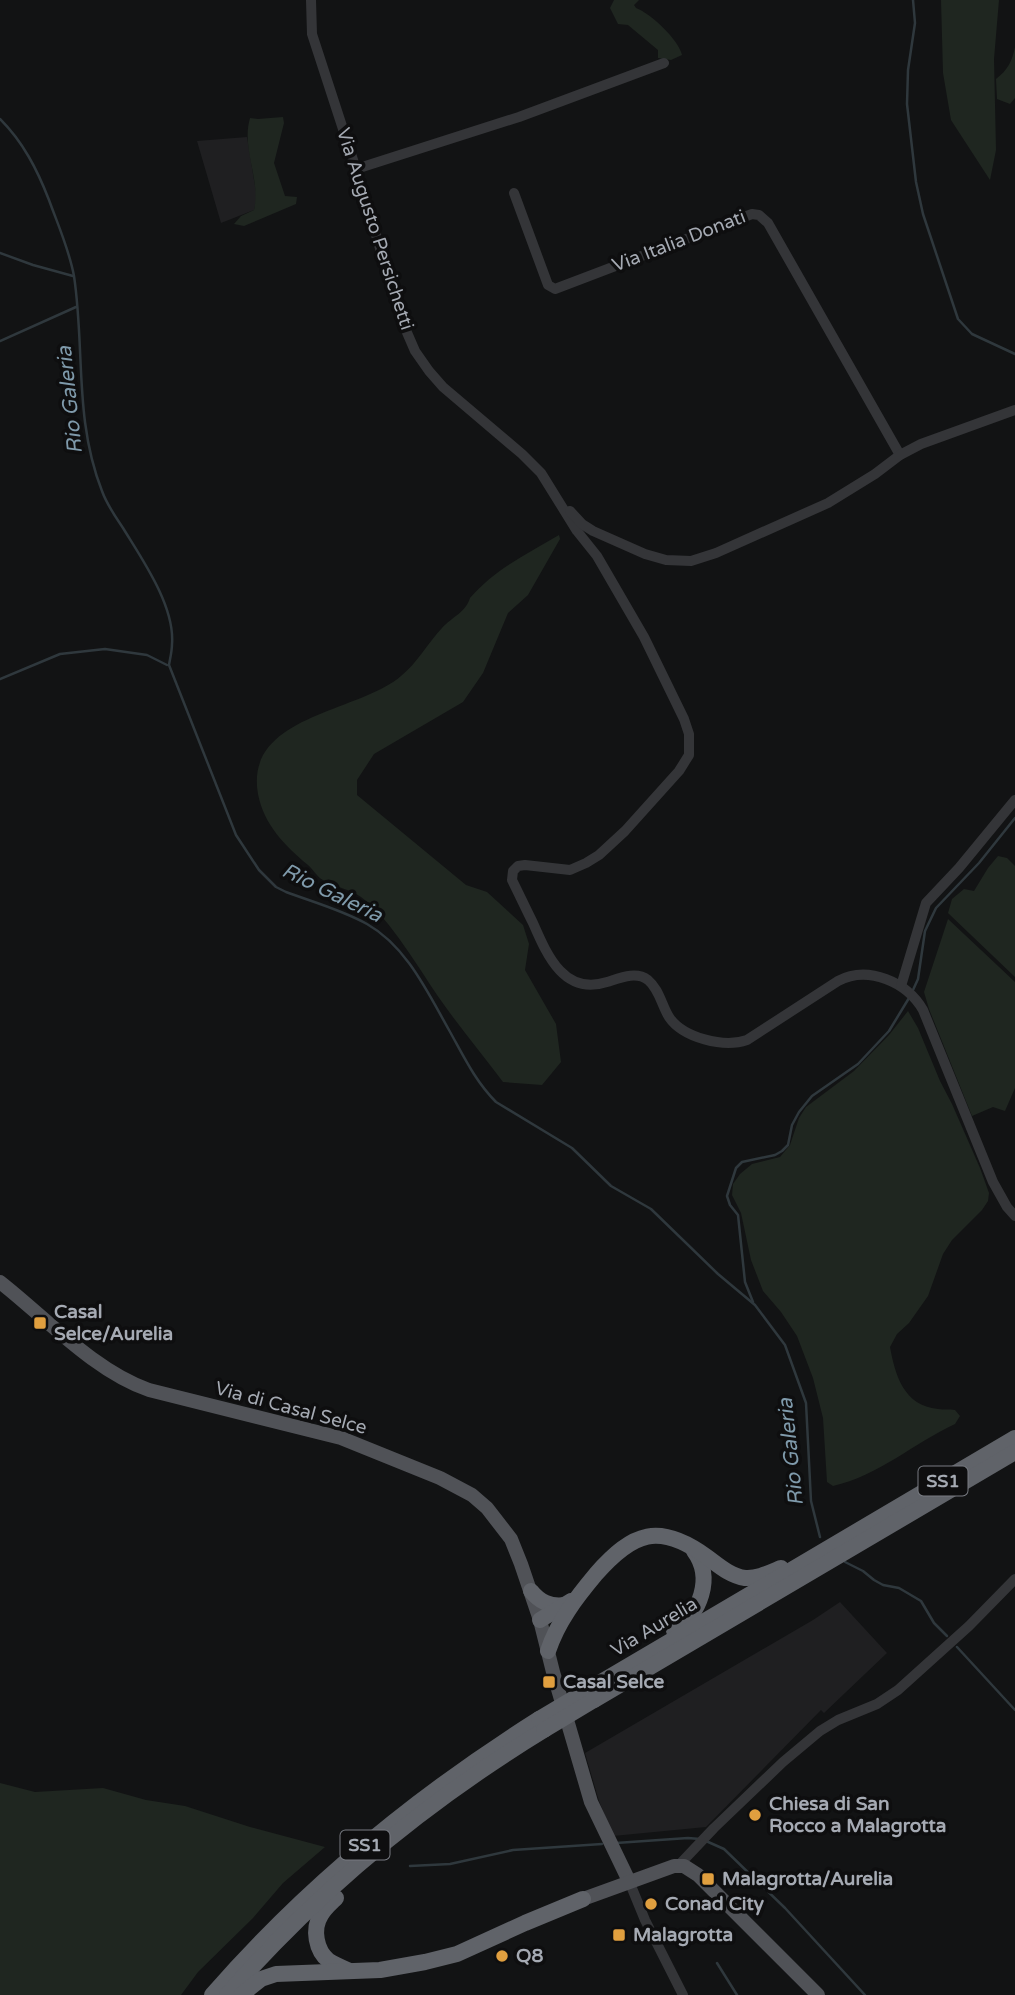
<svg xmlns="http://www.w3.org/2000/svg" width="1015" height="1995" viewBox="0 0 1015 1995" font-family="'Varela Round',sans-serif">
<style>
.built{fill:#1f1f21}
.green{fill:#1f2620}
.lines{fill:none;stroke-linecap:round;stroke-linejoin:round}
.stream{stroke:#2f383d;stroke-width:2.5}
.minor{stroke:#343538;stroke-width:10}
.major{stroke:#505257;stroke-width:14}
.highway{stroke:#606369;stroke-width:16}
.highway-bridge{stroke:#606369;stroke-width:16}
.poi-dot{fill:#e09f3f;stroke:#0e0e0f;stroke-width:2.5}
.labels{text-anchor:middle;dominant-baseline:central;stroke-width:7;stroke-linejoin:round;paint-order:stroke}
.shield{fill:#0e0e0f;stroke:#787b82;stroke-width:2}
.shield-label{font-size:18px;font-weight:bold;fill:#a5aab3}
.street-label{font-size:19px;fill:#a5aab3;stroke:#0e0e0f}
.poi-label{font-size:19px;font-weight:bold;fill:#a5aab3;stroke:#0e0e0f;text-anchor:start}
.water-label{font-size:21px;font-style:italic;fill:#7f9aab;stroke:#0e0e0f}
</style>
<rect width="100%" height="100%" fill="#121314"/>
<g class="built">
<polygon points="247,137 257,198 254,210 221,223 197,141"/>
<polygon points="840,1602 887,1653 824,1713 821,1710 706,1827 613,1836 599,1801 585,1753 813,1620"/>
</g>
<g class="green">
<path d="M614,0h25l-5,5 2,3c14,5 43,32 46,47l-11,5 -13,-2v-8l-30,-25 -10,-1 -8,-16z"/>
<polygon points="941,0 999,0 994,59 996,150 990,180 951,120 943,73"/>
<path d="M1015,47v51l-5,6 -13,-5 -1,-20c12,-9 16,-18 19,-32z"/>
<path d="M283,117l1,6 -10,40 11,33 12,1 -1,7 -52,22 -10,-2 7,-8 13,-6c7,-31 -13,-61 -4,-92l8,1z"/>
<path d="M559,535l1,4 -32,56 -20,18 -25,60 -20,29 -89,52 -17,26v15l109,90 21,7 36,33 6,19 -4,26 31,54 5,38 -19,23 -39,-3c-20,-27 -42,-53 -61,-80 -22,-31 -51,-83 -81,-105 -11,-8 -26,-10 -38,-17 -7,-4 -9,-10 -15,-15 -23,-19 -44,-40 -50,-71 -14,-79 100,-81 143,-118 16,-13 27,-33 41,-48 10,-11 24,-16 28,-30 25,-29 57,-44 89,-63z"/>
<polygon points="998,856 1007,858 1015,866 1015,977 948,913 952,899 964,889 974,891 988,868"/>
<polygon points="948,919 1015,982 1015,1088 1005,1111 993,1107 972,1116 929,1009 924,992"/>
<path d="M908,1011l10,17 22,53 12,23 28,64 9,25 -1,8 -6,9 -30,30 -9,14 -15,42 -19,27 -12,11 -7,13c5,28 14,59 48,62 6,1 11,0 17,1l5,6 -5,8c-41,19 -77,52 -122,62l-6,-4 -4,-64 -10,-40 -16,-42 -16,-24 -18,-21 -12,-31 -10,-47 -9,-18 1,-11 7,-10 12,-10 28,-7 10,-12 9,-27 7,-11 48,-36 35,-36z"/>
<polygon points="0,1783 35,1792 103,1788 146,1800 185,1806 250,1827 325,1847 283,1883 253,1918 198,1972 181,1995 0,1995"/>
</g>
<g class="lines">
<g class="stream">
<polyline points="913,0 915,23 908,70 907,104 916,182 923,214 958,319 972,334 1015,354"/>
<path d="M0,119c23,23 37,50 49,81 9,25 20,49 25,76 11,73 0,144 28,215 5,14 13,25 21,37 19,31 52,78 49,116 0,7 -2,15 -3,21l67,170 23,35 17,17 10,5c27,10 56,18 81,32 39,22 60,67 82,106 14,25 26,51 47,72l76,46 39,38 40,23 67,65 37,31 30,40 21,58 5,98 9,36"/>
<polyline points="0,253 33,265 73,276"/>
<polyline points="0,341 76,307"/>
<polyline points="0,679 60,654 105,649 147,655 167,665"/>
<polyline points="913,990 918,979 925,931 936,908 979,863 1015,818"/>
<polyline points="753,1302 745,1282 738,1215 730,1205 727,1196 736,1168 742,1162 775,1155 782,1151 788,1145 792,1125 799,1112 812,1096 858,1064 889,1031 909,998"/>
<polyline points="845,1562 863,1571 874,1580 883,1585 899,1588 921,1601 934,1623 947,1636"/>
<polyline points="957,1647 1015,1710"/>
<polyline points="706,1841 724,1849 785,1908 865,1995"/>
<polyline points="616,1843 688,1838 700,1839"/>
<polyline points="410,1866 450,1864 513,1850 602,1844"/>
<polyline points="717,1963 737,1995"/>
</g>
<g class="minor">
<path d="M311,0l1,34 44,135 46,152 13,30 14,20 14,16 79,67 19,19 36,58 20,25 47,81 40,82 5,15v21l-10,16 -54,60 -26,24 -13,8 -16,7 -45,-5 -7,1 -5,5 -1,9c7,14 14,29 21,43 14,32 31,73 74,59 13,-4 29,-11 41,-2 11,9 14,26 21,37 14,21 55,31 78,23l91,-59c30,-16 69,1 85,29l70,172 14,25 8,9"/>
<polyline points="356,169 519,117 664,63"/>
<polyline points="514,193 548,285 555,289 752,214 759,215 768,223 900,455"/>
<polyline points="570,511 582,524 593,531 645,554 666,560 691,561 716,553 828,503 875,474 900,455 921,444 1015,410"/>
<polyline points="901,986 926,903 959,868 1015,800"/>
<polyline points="679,1865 714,1828 783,1762 820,1731 838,1720 877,1704 898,1690 969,1626 1015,1579"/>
<polyline points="629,1881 645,1920 683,1995"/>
</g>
<g class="major">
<path d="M0,1282c46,36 94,89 149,108l192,48 99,40 32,17 15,13 24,31 10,25 19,56 13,52 38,130 38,79"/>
<polyline points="583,1899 674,1866 684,1866 698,1875 818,1995"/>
</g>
<g class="highway">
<path d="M531,1591c9,11 19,16 34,14"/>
<polyline points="540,1620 571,1601"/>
<path d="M674,1631c26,-17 40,-53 20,-80"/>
<path d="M548,1651c10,-30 28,-53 48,-77 37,-42 63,-52 111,-17 11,8 23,19 38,21 12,1 24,-5 36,-10"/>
<polyline points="586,1691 1015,1438"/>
<polyline points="594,1700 1015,1452"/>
<path d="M336,1898c-5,5 -12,11 -15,17 -9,14 -5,36 8,46 6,4 14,7 21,10"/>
<path d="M212,1995c94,-108 205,-199 327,-276"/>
<path d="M227,1995c91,-104 199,-193 317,-265"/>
<polyline points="241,1995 261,1979 276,1974 380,1970 425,1962 457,1954 525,1923 583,1899"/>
</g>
<g class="highway-bridge">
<polyline points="539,1719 586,1691"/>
<polyline points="544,1730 594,1700"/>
</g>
</g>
<g class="poi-dot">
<rect x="33" y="1316" width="14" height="14" rx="3.5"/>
<rect x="542" y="1675" width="14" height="14" rx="3.5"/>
<circle cx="755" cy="1815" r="7"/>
<rect x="701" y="1872" width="14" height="14" rx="3.5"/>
<circle cx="651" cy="1904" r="7"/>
<rect x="612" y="1928" width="14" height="14" rx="3.5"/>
<circle cx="502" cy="1956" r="7"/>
</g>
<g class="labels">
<g class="shield">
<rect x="918.5" y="1466.5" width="49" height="29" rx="5"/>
<rect x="340.5" y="1830.5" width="49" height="29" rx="5"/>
</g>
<g class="shield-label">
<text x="943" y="1481">SS1</text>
<text x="365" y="1845">SS1</text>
</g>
<g class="street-label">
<text transform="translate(375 229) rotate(72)">Via Augusto Persichetti</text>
<text transform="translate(679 241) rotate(-21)">Via Italia Donati</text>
<text transform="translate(291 1408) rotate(15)">Via di Casal Selce</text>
<text transform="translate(654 1627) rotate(-31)">Via Aurelia</text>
</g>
<g class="poi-label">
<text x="54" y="1312">Casal<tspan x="54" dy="22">Selce/Aurelia</tspan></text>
<text x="563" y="1682">Casal Selce</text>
<text x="769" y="1804">Chiesa di San<tspan x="769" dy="22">Rocco a Malagrotta</tspan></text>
<text x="722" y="1879">Malagrotta/Aurelia</text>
<text x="665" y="1904">Conad City</text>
<text x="633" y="1935">Malagrotta</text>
<text x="516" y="1956">Q8</text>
</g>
<g class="water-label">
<text transform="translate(70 400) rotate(-96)">Rio Galeria</text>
<text transform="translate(332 893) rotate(26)">Rio Galeria</text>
<text transform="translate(791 1452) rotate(-96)">Rio Galeria</text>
</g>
</g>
</svg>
